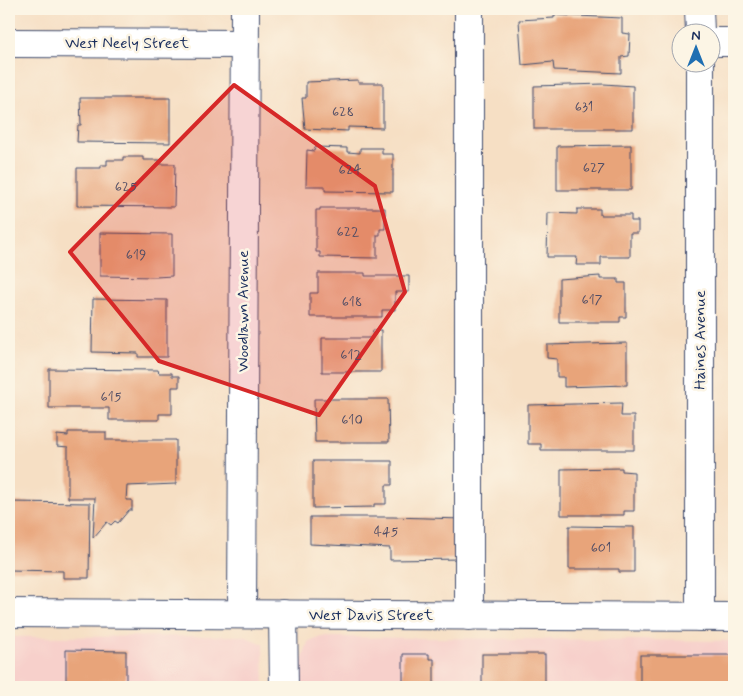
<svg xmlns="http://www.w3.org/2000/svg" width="743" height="696" viewBox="0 0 743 696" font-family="Mynerve,sans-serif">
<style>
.built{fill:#f7d0cb}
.building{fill:#e8a47a}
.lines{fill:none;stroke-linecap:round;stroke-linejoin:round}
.minor-casing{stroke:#3c496d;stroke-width:30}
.major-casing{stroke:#3c496d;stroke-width:30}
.minor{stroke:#fff;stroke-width:28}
.major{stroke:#fff;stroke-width:28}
.marked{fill:#d62828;fill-opacity:0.2;stroke:#d62828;stroke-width:4;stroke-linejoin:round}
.labels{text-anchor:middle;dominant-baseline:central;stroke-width:5;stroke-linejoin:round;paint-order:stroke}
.number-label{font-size:14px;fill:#4e4c65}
.street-label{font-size:16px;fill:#1b2f5e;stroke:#fcf5e5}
</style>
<rect width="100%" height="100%" fill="#fcf5e5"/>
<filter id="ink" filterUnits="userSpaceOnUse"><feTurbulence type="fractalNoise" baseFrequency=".02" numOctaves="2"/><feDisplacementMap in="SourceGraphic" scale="10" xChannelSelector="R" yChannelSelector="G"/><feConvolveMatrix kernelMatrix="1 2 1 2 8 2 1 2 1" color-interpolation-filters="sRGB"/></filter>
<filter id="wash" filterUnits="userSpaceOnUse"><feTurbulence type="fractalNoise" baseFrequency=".0096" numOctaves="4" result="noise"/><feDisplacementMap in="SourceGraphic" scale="20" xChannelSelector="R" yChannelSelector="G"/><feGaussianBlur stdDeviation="1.12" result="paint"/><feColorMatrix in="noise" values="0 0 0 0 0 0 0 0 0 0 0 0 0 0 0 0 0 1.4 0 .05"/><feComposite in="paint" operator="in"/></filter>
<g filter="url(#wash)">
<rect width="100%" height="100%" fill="#f6dfc4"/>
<g class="built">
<polygon points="244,636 263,644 264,687 9,687 9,637"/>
<polygon points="322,637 734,641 734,687 300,687 300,667 308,642"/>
</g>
<g id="blocks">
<g class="building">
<polygon points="554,15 622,18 622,33 630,34 629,56 621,57 621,73 554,70 553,62 522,65 519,20 554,18"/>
<polygon points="358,80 358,83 383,83 383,128 348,127 348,131 305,129 302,98 306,98 306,82"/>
<polygon points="604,84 633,86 633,129 534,129 534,86"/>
<polygon points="80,98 170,98 170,143 77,142 78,125 81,125"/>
<polygon points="631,145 631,190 557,190 557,146"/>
<polygon points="315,147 347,148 347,152 360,153 360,148 382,148 382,154 393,154 393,192 325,191 325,186 306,186 307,150 314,151"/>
<polygon points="123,157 143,157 143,160 160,160 160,164 175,164 174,207 77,206 77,168 101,168 101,165 107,165 107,160 123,160"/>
<polygon points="320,208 385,208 385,229 380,229 380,235 377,235 377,258 320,257 320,252 316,252 316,210 320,210"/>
<polygon points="577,209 600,209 600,215 631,215 631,221 638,221 638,233 630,233 630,257 601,257 601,265 576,265 577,257 547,257 548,213 577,214"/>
<polygon points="100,233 172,234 172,276 156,277 100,276"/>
<polygon points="318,273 365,273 365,276 409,276 409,292 395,292 395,310 382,310 382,317 310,317 310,293 318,293"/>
<polygon points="600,276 600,279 618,279 618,283 626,283 626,317 620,317 620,322 559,322 559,279"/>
<polygon points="93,299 167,300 167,357 138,357 138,353 92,352"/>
<polygon points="373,330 381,330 381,372 322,372 322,338 372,338"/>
<polygon points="627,343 627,385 564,387 564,377 557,377 557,359 547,358 547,345"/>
<polygon points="49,369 158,370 159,373 172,373 172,376 179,376 179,387 172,387 172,414 159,414 159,420 109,420 109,408 49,408"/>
<polygon points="314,399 388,399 389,442 315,442"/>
<polygon points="622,403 621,416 634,416 634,450 541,450 541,444 528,444 528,405"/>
<polygon points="68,432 106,432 106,440 176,440 176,484 127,486 126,500 132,500 132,510 129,510 118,523 115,521 111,525 107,522 93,538 95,498 68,498 68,447 57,446 57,435 68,436"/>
<polygon points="313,461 392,461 392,485 386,485 386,504 374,504 374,507 313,508"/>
<polygon points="622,468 622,471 634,472 634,511 624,511 624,515 561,515 561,469"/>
<polygon points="9,502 90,503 89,578 63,578 63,571 9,570"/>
<polygon points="310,517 393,517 462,519 462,559 390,560 390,548 310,544"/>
<polygon points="569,526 634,527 634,572 619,572 619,569 569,569"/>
<polygon points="66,650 126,651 126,687 66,687"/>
<polygon points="403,654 429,654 429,659 434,659 434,687 403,687"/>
<rect x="482" y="654" width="63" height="33"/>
<rect x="640" y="655" width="94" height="32"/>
</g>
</g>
</g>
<g filter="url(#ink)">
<use href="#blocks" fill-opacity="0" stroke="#3c496d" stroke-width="1"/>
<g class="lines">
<defs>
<g id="minor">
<polyline points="699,9 700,32"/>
<polyline points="710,42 734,42"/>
<polyline points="9,43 245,44"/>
<polyline points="242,614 245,9"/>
<polyline points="283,614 284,687"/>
<polyline points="469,616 469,9"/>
<polyline points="700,617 700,62"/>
</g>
<polyline id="major" points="9,613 734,617"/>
</defs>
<use href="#minor" class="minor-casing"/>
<use href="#major" class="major-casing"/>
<use href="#minor" class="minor"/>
<use href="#major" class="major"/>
</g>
</g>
<path class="marked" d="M234,85l141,101 30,106 -86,123 -160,-54 -89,-109z"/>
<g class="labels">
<g class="number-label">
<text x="584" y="107">631</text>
<text x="343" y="112">628</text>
<text x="594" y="168">627</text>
<text x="350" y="170">624</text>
<text x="126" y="187">625</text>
<text x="348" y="232">622</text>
<text x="136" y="255">619</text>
<text x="592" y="300">617</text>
<text x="352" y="302">618</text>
<text x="351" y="355">612</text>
<text x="111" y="397">615</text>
<text x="352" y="420">610</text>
<text x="386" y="532">445</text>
<text x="601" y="548">601</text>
</g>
<g class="street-label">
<text x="127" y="43">West Neely Street</text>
<text transform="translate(243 311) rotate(-90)">Woodlawn Avenue</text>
<text transform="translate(700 340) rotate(-90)">Haines Avenue</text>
<text x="371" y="615">West Davis Street</text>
</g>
</g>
<rect width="743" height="696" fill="none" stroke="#fcf5e5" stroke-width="30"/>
<g transform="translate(696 48)"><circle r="24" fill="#fcf5e5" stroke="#a2a6af"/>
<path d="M0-4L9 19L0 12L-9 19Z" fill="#1f6fb2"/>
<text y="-8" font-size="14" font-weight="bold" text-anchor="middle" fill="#1b2f5e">N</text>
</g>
</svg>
